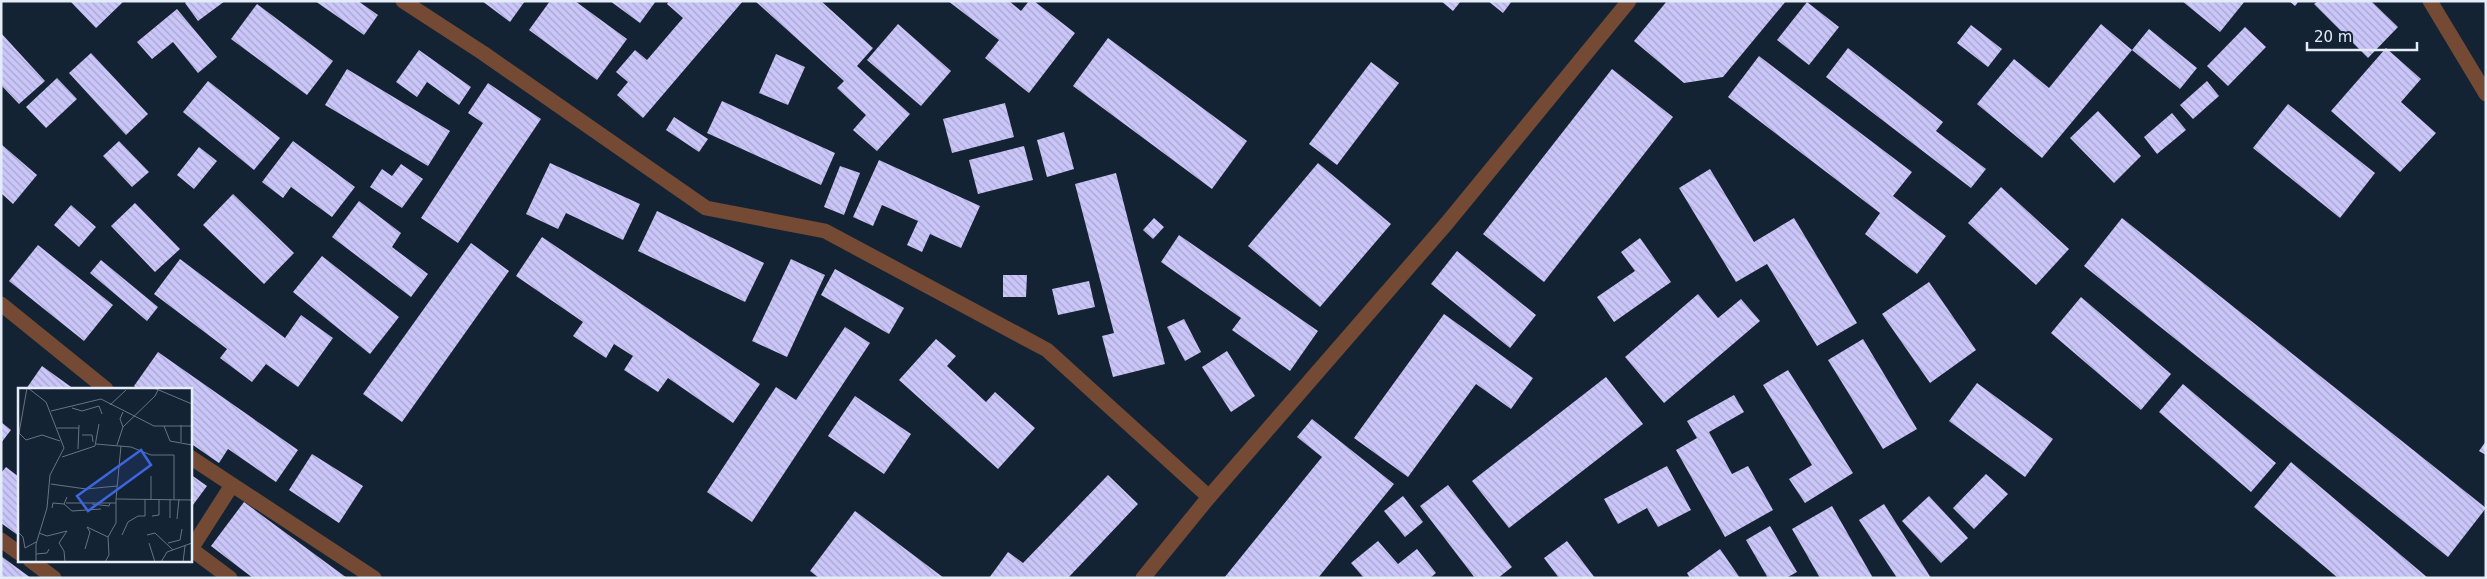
<svg xmlns="http://www.w3.org/2000/svg" width="2487" height="579" viewBox="0 0 2487 579" font-family="'DejaVu Sans',sans-serif">
<style>
.building{fill:url(#building-back-hatch)}
.lines{fill:none;stroke-linecap:round;stroke-linejoin:round}
.minor{stroke:#744a34;stroke-width:15}
.tertiary{stroke:#744a34;stroke-width:15}
.inset-road{fill:none;stroke:#677381;stroke-width:1}
.view{fill:#3b66dd;fill-opacity:0.15;stroke:#3b66dd;stroke-width:2.5}
.inset-edge{fill:none;stroke:#e3ecf7;stroke-width:2.5}
</style>
<defs>
<pattern id="building-back-hatch" width="6" height="6" patternUnits="userSpaceOnUse" patternTransform="scale(1.25)"><rect width="6" height="6" fill="#cac6f9"/><path d="M-1 5l2 2M0 0l6 6M5-1l2 2" fill="none" stroke="#a8a6cd"/></pattern>
</defs>
<rect width="100%" height="100%" fill="#142333"/>
<g class="building">
<polygon points="70,1 124,1 96,28"/>
<polygon points="187,1 225,1 198,21 185,3"/>
<polygon points="315,1 358,1 378,15 364,35"/>
<polygon points="482,1 525,1 510,22"/>
<polygon points="550,1 575,1 627,39 597,80 529,30"/>
<polygon points="610,1 656,1 640,23"/>
<polygon points="669,1 743,1 643,118 617,95 628,82 616,72 635,50 647,60 683,18 667,4"/>
<polygon points="755,1 821,1 873,48 857,66 910,114 877,151 853,130 866,115 837,88 844,81"/>
<polygon points="948,1 1009,1 1021,11 1029,1 1034,1 1075,33 1029,93 985,58 999,40"/>
<polygon points="1441,1 1461,1 1453,11"/>
<polygon points="1488,1 1512,1 1503,13"/>
<polygon points="1667,1 1786,1 1723,77 1684,83 1634,41"/>
<polygon points="2182,1 2245,1 2220,32"/>
<polygon points="2289,1 2299,1 2295,6"/>
<polygon points="2318,1 2371,1 2398,27 2368,58 2314,4"/>
<polygon points="1807,2 1839,27 1809,65 1777,40"/>
<polygon points="257,4 333,61 307,95 231,39"/>
<polygon points="177,9 217,57 198,73 173,42 152,59 137,42"/>
<polygon points="898,24 951,71 921,106 867,60"/>
<polygon points="2101,24 2132,50 2149,29 2197,68 2180,89 2132,50 2042,158 1977,104 2014,59 2049,88"/>
<polygon points="1971,25 2002,49 1988,67 1957,43"/>
<polygon points="2245,27 2266,47 2228,86 2207,66"/>
<polygon points="1,33 45,81 19,104 1,85"/>
<polygon points="1108,38 1247,141 1212,189 1073,86"/>
<polygon points="1848,48 1943,122 1936,131 1986,169 1971,188 1826,77"/>
<polygon points="2386,48 2421,79 2401,102 2436,133 2400,172 2331,111"/>
<polygon points="419,50 471,87 459,105 427,82 417,97 396,82"/>
<polygon points="91,53 148,114 126,135 69,73"/>
<polygon points="776,54 805,67 788,105 759,93"/>
<polygon points="1759,56 1912,172 1893,196 1946,236 1917,274 1865,234 1880,213 1728,97"/>
<polygon points="1371,62 1399,83 1337,165 1309,144"/>
<polygon points="347,69 450,131 428,166 325,105"/>
<polygon points="1612,69 1673,117 1544,282 1483,234"/>
<polygon points="57,78 77,99 46,128 26,107"/>
<polygon points="208,81 280,138 254,170 183,112"/>
<polygon points="2207,81 2219,96 2193,119 2180,105"/>
<polygon points="488,83 541,119 458,243 421,218 483,123 468,113"/>
<polygon points="722,101 835,153 821,185 707,133"/>
<polygon points="1005,103 1014,137 952,153 943,119"/>
<polygon points="2288,104 2375,173 2340,218 2253,148"/>
<polygon points="2098,111 2141,156 2114,183 2070,138"/>
<polygon points="2172,113 2186,130 2157,154 2144,137"/>
<polygon points="674,117 708,139 699,152 666,130"/>
<polygon points="1064,132 1074,169 1047,177 1037,140"/>
<polygon points="119,141 149,172 132,187 103,156"/>
<polygon points="293,141 355,187 332,217 291,187 283,198 262,182"/>
<polygon points="1,144 37,175 13,204 1,193"/>
<polygon points="1024,146 1033,180 978,194 969,160"/>
<polygon points="199,147 217,161 194,189 177,175"/>
<polygon points="879,160 980,206 961,248 930,234 922,252 907,245 918,221 882,205 873,226 853,217"/>
<polygon points="550,163 640,204 623,240 566,213 558,229 526,214"/>
<polygon points="1318,163 1391,224 1320,307 1248,246"/>
<polygon points="401,164 423,179 402,208 370,187 382,169 392,176"/>
<polygon points="840,166 860,173 844,215 824,207"/>
<polygon points="1710,169 1754,242 1794,218 1857,323 1817,346 1767,264 1736,282 1679,188"/>
<polygon points="1116,173 1165,364 1113,377 1102,336 1114,333 1075,184"/>
<polygon points="2001,187 2069,249 2036,285 1968,223"/>
<polygon points="233,194 294,253 264,284 203,225"/>
<polygon points="359,201 401,233 392,247 428,274 411,297 332,237"/>
<polygon points="135,203 180,249 155,272 111,226"/>
<polygon points="71,205 96,227 79,247 54,225"/>
<polygon points="657,211 764,263 745,302 638,251"/>
<polygon points="1154,218 1164,227 1153,239 1143,230"/>
<polygon points="2122,218 2486,508 2448,557 2084,266"/>
<polygon points="1179,235 1318,331 1290,371 1232,330 1241,318 1161,262"/>
<polygon points="542,237 760,384 733,423 668,378 658,392 624,370 633,356 614,344 606,358 573,336 583,322 516,276"/>
<polygon points="1640,238 1671,282 1614,322 1597,297 1635,271 1621,252"/>
<polygon points="471,243 509,271 402,422 363,394"/>
<polygon points="38,245 113,305 84,341 9,281"/>
<polygon points="1457,251 1536,315 1510,348 1431,284"/>
<polygon points="322,256 399,317 370,354 293,292"/>
<polygon points="180,259 285,338 301,315 333,338 298,387 266,364 252,382 220,358 227,349 154,294"/>
<polygon points="791,259 825,275 787,357 752,341"/>
<polygon points="101,260 158,307 147,321 90,273"/>
<polygon points="835,269 904,308 889,334 821,295"/>
<polygon points="1003,275 1027,275 1026,297 1003,297"/>
<polygon points="1089,281 1095,307 1058,315 1052,289"/>
<polygon points="1929,282 1976,350 1930,383 1882,314"/>
<polygon points="1698,294 1718,318 1741,299 1760,321 1664,403 1625,357"/>
<polygon points="2081,297 2171,374 2141,410 2051,333"/>
<polygon points="1444,314 1533,378 1511,409 1476,384 1408,477 1354,438"/>
<polygon points="1184,319 1201,352 1185,361 1167,327"/>
<polygon points="845,327 870,343 752,522 707,492 776,387 796,400"/>
<polygon points="936,339 956,356 947,366 986,402 995,392 1035,428 998,469 899,380"/>
<polygon points="1863,339 1917,429 1883,449 1828,360"/>
<polygon points="1227,351 1255,396 1231,412 1202,367"/>
<polygon points="158,352 298,450 276,482 228,449 219,463 190,443 190,389 138,389 134,386"/>
<polygon points="42,366 74,389 26,389"/>
<polygon points="1788,370 1853,473 1805,503 1789,479 1812,465 1763,385"/>
<polygon points="1606,377 1643,424 1509,528 1472,481"/>
<polygon points="1977,383 2053,439 2025,477 1949,421"/>
<polygon points="2183,384 2276,463 2251,492 2159,412"/>
<polygon points="1734,395 1744,412 1709,432 1732,474 1748,466 1773,510 1725,537 1676,450 1697,438 1687,421"/>
<polygon points="855,396 911,434 884,474 828,436"/>
<polygon points="1312,419 1394,484 1318,578 1224,578 1322,457 1297,437"/>
<polygon points="1,422 11,430 1,443"/>
<polygon points="2486,441 2486,455 2479,451"/>
<polygon points="312,454 363,486 339,523 289,490"/>
<polygon points="2291,462 2428,578 2338,578 2254,507"/>
<polygon points="1667,466 1691,510 1658,527 1647,508 1618,524 1604,499"/>
<polygon points="6,467 19,477 19,536 1,523 1,473"/>
<polygon points="190,474 207,486 190,509"/>
<polygon points="1986,474 2008,494 1974,529 1953,508"/>
<polygon points="1108,475 1138,504 1068,578 989,578 1008,552 1023,563"/>
<polygon points="1448,485 1512,567 1498,578 1475,578 1420,506"/>
<polygon points="1403,496 1423,522 1405,537 1384,511"/>
<polygon points="1929,496 1968,538 1941,563 1902,521"/>
<polygon points="244,502 347,578 253,578 211,546"/>
<polygon points="1884,504 1931,578 1897,578 1859,520"/>
<polygon points="1832,506 1873,578 1820,578 1792,529"/>
<polygon points="855,511 944,578 819,578 810,571"/>
<polygon points="1770,526 1797,572 1786,578 1768,578 1746,540"/>
<polygon points="1378,541 1398,564 1417,549 1436,573 1430,578 1364,578 1351,563"/>
<polygon points="1567,541 1595,578 1559,578 1544,558"/>
<polygon points="1720,549 1740,578 1690,578 1687,573"/>
<polygon points="1,556 31,578 1,578"/>
</g>
<g class="lines">
<g class="minor">
<polyline points="2430,1 2486,94"/>
<polyline points="1,304 106,389"/>
<polyline points="190,457 374,578"/>
<polyline points="1,540 19,553"/>
<polyline points="30,560 54,578"/>
<polyline points="230,578 191,549 232,485"/>
</g>
<g class="tertiary">
<polyline points="403,1 483,53 706,208 825,231 1047,350 1209,497"/>
<polyline points="1143,578 1209,497 1447,223 1629,1"/>
</g>
</g>
<g transform="translate(18 388)">
<rect width="174" height="174" fill="#142333"/>
<path class="inset-road" d="M9,0l-8,45 7,7 16,-5 18,6M10,0l18,14 18,46 -14,27 -3,33 -11,36v18M136,0l38,16M92,17l16,-15M54,20l10,3 17,-5 3,8M33,23l50,-12 53,27h38M105,24l-3,7 3,8M146,38l6,15 22,4M39,40h22M64,47h10l1,7M163,54v-17M78,56l35,3 20,8h23v44M99,57l6,-18 32,-31 3,-6M103,58l-5,53 76,1M60,61l1,-24M44,69l33,-11 4,-22M33,96l35,5 31,-3M133,111v-23M48,115h50M46,116l8,7 29,-2M74,116l17,2 1,-3M34,120l1,-5 11,1 3,-7M134,128l7,-1v-16M152,130v-19M159,131l2,-20M0,144l5,5 2,11 11,-6M21,145l8,3 20,-5 -8,12 5,8 1,11M104,147l6,-13 10,-6h7v-17M129,147l8,-2 18,17M131,155l6,19M150,155l12,-3 2,-11M67,161l5,-17 -3,-5 21,10M18,166l11,-1 2,-4M87,174l4,-7 -1,-18 8,-14v-24M143,174l6,-10 25,-9M165,174l2,-16"/>
<path class="view" d="M123,62l10,15 -63,46 -11,-15z"/>
<rect width="174" height="174" class="inset-edge"/>
</g>
<rect width="2487" height="579" fill="none" stroke="#e3ecf7" stroke-width="5"/>
<path d="M2307 42v8h110v-8" fill="none" stroke="#e3ecf7" stroke-width="2.5"/>
<text x="2314" y="42" font-size="15" fill="#e3ecf7" stroke="#142333" stroke-width="4" paint-order="stroke">20 m</text>
</svg>
